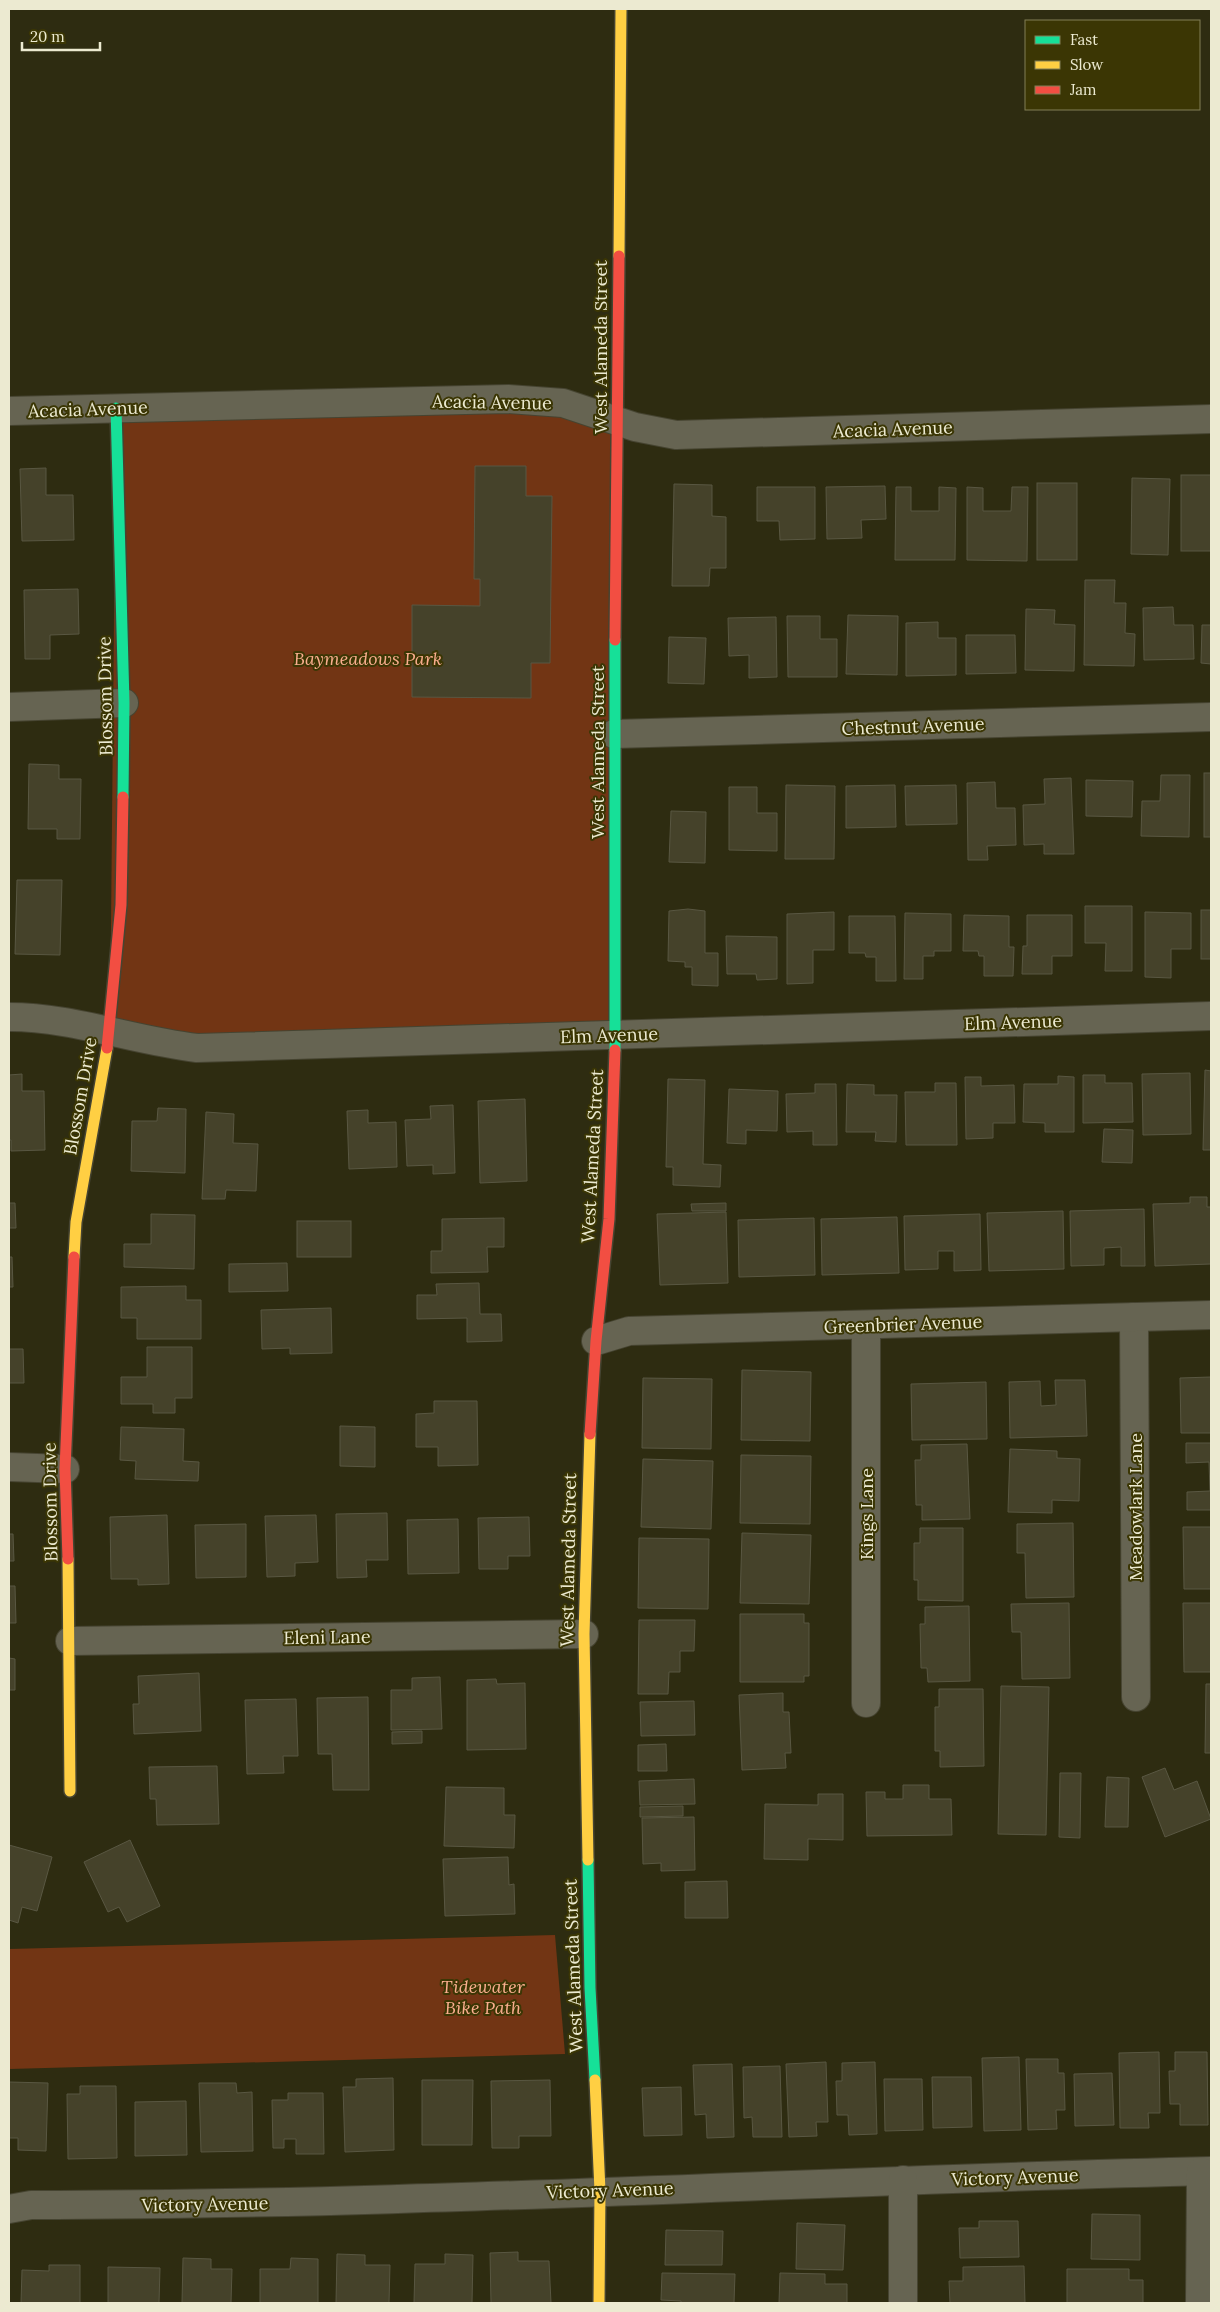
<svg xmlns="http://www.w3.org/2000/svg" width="1220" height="2312" viewBox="0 0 1220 2312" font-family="Lora,serif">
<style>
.green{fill:#723514}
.building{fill:#45422a;stroke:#595742}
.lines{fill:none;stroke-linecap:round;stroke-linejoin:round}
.street-casing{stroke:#464431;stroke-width:30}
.fast-casing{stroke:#464431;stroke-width:14}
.slow-casing{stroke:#464431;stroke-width:14}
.jam-casing{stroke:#464431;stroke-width:14}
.street{stroke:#666452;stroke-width:28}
.fast{stroke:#16e098;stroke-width:11}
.slow{stroke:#ffcf43;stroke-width:11}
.jam{stroke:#f24e42;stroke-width:11}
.labels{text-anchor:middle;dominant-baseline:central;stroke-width:4;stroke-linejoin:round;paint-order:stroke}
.street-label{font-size:18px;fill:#ecead1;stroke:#3b3604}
.park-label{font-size:18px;font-style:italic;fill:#fbae8f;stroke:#3b3604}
</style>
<rect width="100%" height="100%" fill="#2e2c11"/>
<g class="green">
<polygon points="508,399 617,421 615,1035 197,1048 110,1031 116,408"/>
<polygon points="555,1935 565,2054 9,2069 9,1949"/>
</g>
<g class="building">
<polygon points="475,466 526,466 526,496 552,496 550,663 531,663 531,698 412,697 412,605 480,606 480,579 474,579"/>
<polygon points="46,468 46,495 73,495 74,540 22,541 20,469"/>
<rect x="1181" y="475" width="30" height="76"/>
<polygon points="1132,478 1170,479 1168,555 1131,554"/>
<rect x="1037" y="483" width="40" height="77"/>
<polygon points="674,484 712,485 712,516 726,517 726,568 710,568 709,586 672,586"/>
<polygon points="885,486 886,519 861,520 862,538 827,539 826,487"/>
<polygon points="757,487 815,487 815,539 780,540 779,521 757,521"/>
<polygon points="896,487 911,487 911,511 939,511 939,487 956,488 955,560 895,560"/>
<polygon points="967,487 983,488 983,511 1011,511 1012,487 1028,487 1027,561 967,560"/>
<polygon points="1085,580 1115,580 1114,603 1126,603 1125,633 1135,634 1134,666 1084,665"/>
<polygon points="78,589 79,634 50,635 50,659 25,659 24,590"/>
<polygon points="1173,607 1174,625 1193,625 1194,659 1144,660 1143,608"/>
<polygon points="1026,609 1055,610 1054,624 1075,625 1074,671 1025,670"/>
<polygon points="848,615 898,616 897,675 846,674"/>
<polygon points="787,616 820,616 820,639 837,639 837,677 788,677"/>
<polygon points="776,617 777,677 749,678 749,655 729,656 728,618"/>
<polygon points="938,622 938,638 956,638 956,675 906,676 906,623"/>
<polygon points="1202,625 1211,625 1211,664 1201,663"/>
<polygon points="966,635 1015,635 1016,673 966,674"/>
<polygon points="669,637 706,638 704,684 668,683"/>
<polygon points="29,764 59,765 59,779 81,779 80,839 57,839 57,829 28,829"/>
<rect x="1204" y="773" width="7" height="64"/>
<polygon points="1161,775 1190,775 1189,837 1141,836 1142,801 1160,801"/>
<polygon points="1071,778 1074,854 1044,854 1044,844 1024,845 1023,805 1045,804 1044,779"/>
<polygon points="1086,780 1133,781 1132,817 1086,816"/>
<polygon points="995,782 996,808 1015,808 1016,845 987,846 988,860 968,860 967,783"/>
<polygon points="786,785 835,786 834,859 785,859"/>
<polygon points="895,785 896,827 846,828 846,786"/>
<polygon points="956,785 957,824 906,825 905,786"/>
<polygon points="729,787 757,787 757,813 777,813 777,851 729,850"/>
<polygon points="671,811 706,812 705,863 669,862"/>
<polygon points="17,880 62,880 60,955 15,954"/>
<polygon points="1085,906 1132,906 1132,971 1105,971 1106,943 1085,943"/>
<polygon points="688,909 705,911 705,953 718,953 718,986 692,985 692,967 685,967 685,962 668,961 669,911"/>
<rect x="1201" y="910" width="10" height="49"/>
<polygon points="834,912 834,950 813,950 813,983 787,984 787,914"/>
<polygon points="1145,912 1191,913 1191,949 1171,949 1171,978 1145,977"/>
<polygon points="905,913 951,914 951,951 934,951 934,956 923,956 923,979 904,979"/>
<polygon points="964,915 1009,916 1009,947 1014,947 1013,976 984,976 984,956 979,956 978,951 963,951"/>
<polygon points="1027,915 1072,915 1072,956 1052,956 1052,974 1022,974 1023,946 1027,946"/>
<polygon points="849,916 895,916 896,981 876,981 876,957 866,957 865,953 849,953"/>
<polygon points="726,936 777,937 777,979 757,980 756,974 727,974"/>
<polygon points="1205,1070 1211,1071 1211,1150 1203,1150"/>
<polygon points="1190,1073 1191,1134 1143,1135 1142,1074"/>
<polygon points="22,1074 22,1091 44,1091 45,1150 11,1151 11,1140 9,1140 9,1075"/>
<polygon points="1083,1075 1105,1075 1105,1083 1132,1083 1133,1122 1083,1123"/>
<polygon points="1058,1076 1074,1077 1074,1132 1045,1132 1045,1123 1023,1122 1024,1084 1058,1084"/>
<polygon points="965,1077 981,1077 981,1086 1014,1085 1015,1123 993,1123 993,1138 966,1139"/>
<polygon points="668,1079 705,1080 703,1164 721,1165 720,1187 673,1185 673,1167 666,1167"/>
<polygon points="935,1083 956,1083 957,1145 906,1145 905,1092 935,1092"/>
<polygon points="815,1084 836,1084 837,1145 813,1145 813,1131 787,1132 786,1094 815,1093"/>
<polygon points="847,1084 874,1085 874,1095 897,1095 896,1142 875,1141 876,1132 846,1132"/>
<polygon points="729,1089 778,1091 777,1131 746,1130 746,1144 727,1143"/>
<polygon points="525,1099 527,1181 480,1183 478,1101"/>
<polygon points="453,1105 455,1173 433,1174 433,1165 407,1166 405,1120 431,1119 430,1106"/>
<polygon points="158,1108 186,1109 185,1173 131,1171 132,1121 157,1121"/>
<polygon points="368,1110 368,1123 396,1122 397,1167 349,1169 347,1111"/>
<polygon points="206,1112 234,1114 233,1143 258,1144 256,1191 226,1190 225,1199 202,1199"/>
<polygon points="1104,1129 1133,1130 1132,1163 1102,1162"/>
<polygon points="1190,1197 1207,1197 1207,1207 1211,1207 1211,1264 1155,1266 1153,1204 1190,1203"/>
<polygon points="9,1203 15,1203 16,1228 9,1228"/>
<polygon points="726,1203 726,1211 692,1211 691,1204"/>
<polygon points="1144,1209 1145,1266 1121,1266 1121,1247 1104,1248 1104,1265 1071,1266 1070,1211"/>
<polygon points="1063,1211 1064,1269 989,1271 987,1213"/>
<polygon points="726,1212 728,1283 660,1285 657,1214"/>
<polygon points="151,1214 195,1215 194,1269 124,1267 124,1244 151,1244"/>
<polygon points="980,1214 981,1270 954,1271 954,1251 938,1251 938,1269 905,1270 904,1216"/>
<polygon points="897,1217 899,1273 822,1275 821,1219"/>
<polygon points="504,1218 504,1247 487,1247 488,1272 431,1273 431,1251 442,1251 442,1219"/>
<polygon points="814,1218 815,1275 739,1277 738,1220"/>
<rect x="297" y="1221" width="54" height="36"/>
<polygon points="9,1257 12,1257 13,1287 9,1287"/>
<polygon points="287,1263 288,1291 229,1292 229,1264"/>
<polygon points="479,1283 480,1314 501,1314 502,1341 467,1342 467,1318 417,1319 417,1295 437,1295 436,1284"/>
<polygon points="186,1286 186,1300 201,1300 201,1339 137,1339 137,1318 121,1318 121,1287"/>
<polygon points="331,1308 332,1353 290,1354 290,1348 262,1349 261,1310"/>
<polygon points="147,1347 192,1347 192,1398 175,1398 175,1413 153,1413 153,1404 121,1404 121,1377 147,1377"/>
<polygon points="9,1349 23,1349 24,1383 9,1383"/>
<polygon points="742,1370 811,1372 810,1441 741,1440"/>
<polygon points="1211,1377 1211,1433 1181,1433 1180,1378"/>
<polygon points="643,1378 712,1379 711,1449 642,1448"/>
<polygon points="1055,1380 1085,1380 1087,1436 1010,1438 1009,1382 1040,1381 1041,1406 1056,1405"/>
<polygon points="986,1382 987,1439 912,1440 911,1384"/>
<polygon points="434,1401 477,1401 478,1465 438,1466 438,1447 416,1447 416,1414 434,1413"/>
<polygon points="340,1426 375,1427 375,1467 340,1466"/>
<polygon points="121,1427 184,1429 183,1461 199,1462 198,1481 135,1479 136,1461 120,1460"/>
<polygon points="1186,1443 1211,1443 1211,1510 1187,1510 1187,1492 1210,1491 1209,1462 1186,1463"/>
<polygon points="967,1444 970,1519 922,1520 922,1505 916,1505 915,1460 921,1460 921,1445"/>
<polygon points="1010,1449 1057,1451 1057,1458 1080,1459 1079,1501 1052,1500 1052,1513 1008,1512"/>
<polygon points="741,1455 811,1456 810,1524 740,1523"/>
<polygon points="643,1459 713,1461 711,1529 641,1527"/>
<polygon points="387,1513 388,1560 366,1560 367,1577 337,1578 336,1514"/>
<polygon points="167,1515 169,1584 138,1585 138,1579 111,1579 110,1517"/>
<polygon points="316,1515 318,1562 295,1563 295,1576 267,1577 265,1516"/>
<polygon points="529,1517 530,1556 508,1556 508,1569 479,1569 478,1518"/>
<polygon points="458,1519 459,1573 408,1574 407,1520"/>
<polygon points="1073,1523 1074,1597 1026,1598 1025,1553 1017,1553 1017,1524"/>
<polygon points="246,1524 246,1577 196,1578 195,1525"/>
<polygon points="1183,1527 1211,1527 1211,1589 1184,1589"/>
<polygon points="920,1528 963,1528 963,1601 918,1600 918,1580 914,1580 914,1543 920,1543"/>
<polygon points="742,1533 811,1535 809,1604 740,1603"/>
<polygon points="9,1534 13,1534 14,1561 9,1561"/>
<polygon points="639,1538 709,1539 708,1609 638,1608"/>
<polygon points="9,1586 15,1586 16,1623 9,1623"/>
<polygon points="1069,1603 1070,1678 1022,1679 1021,1632 1012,1632 1011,1604"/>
<polygon points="1183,1603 1211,1603 1211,1672 1184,1672"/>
<polygon points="969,1606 970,1681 928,1682 927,1668 921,1668 920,1624 925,1624 925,1607"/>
<polygon points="740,1614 804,1614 804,1623 809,1623 809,1676 804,1676 804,1682 740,1682"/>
<polygon points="639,1620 695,1620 694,1651 680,1651 680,1672 669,1672 668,1694 638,1694"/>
<polygon points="9,1658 15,1659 15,1690 9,1690"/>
<polygon points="199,1673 201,1731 134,1734 133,1704 139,1704 138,1676"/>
<polygon points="440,1677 442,1729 391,1730 391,1690 412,1690 412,1678"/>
<polygon points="496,1679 497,1684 525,1683 526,1749 467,1750 467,1680"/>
<polygon points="1206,1684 1211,1684 1211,1753 1205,1753"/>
<polygon points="1001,1686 1049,1687 1046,1835 998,1834"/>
<polygon points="939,1689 983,1689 984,1766 940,1767 940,1751 935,1751 935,1707 939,1707"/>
<polygon points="783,1693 783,1712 789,1712 791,1753 785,1753 786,1768 742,1770 739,1695"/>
<polygon points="368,1697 369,1790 333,1790 332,1754 318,1754 317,1698"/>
<polygon points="296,1699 298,1756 283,1756 284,1773 247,1774 245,1700"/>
<polygon points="694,1701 695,1735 641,1736 640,1702"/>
<polygon points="422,1731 422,1743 392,1744 392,1732"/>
<polygon points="666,1744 667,1771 638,1771 638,1745"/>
<polygon points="217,1766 219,1824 157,1825 156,1799 150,1799 149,1767"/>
<polygon points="1165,1768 1174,1790 1197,1781 1211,1819 1165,1837 1142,1777"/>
<polygon points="1060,1773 1081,1773 1080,1838 1059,1837"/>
<polygon points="1107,1777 1129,1778 1128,1827 1105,1827"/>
<polygon points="694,1779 695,1804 640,1805 639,1781"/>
<polygon points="903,1785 929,1785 929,1799 951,1799 952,1835 867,1836 866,1792 885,1792 885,1799 903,1799"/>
<polygon points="446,1787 504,1788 504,1815 515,1815 514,1848 444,1846"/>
<polygon points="818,1794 843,1794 843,1840 808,1839 808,1860 764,1859 765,1804 818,1805"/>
<polygon points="683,1806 683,1816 640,1817 640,1807"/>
<polygon points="694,1817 695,1870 661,1871 661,1863 643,1864 642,1818"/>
<polygon points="130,1840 160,1906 127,1922 119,1907 108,1912 84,1862"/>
<polygon points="9,1845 52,1857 37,1911 22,1907 18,1923 9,1920"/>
<polygon points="508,1857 509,1885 514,1884 515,1914 445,1916 443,1859"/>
<polygon points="727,1881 728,1918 685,1918 685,1882"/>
<polygon points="1159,2052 1160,2113 1148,2113 1149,2128 1120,2128 1119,2053"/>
<polygon points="1175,2052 1207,2052 1208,2125 1180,2125 1180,2104 1170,2104 1169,2071 1175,2071"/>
<polygon points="1019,2057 1021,2130 984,2131 982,2058"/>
<polygon points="1026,2059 1058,2059 1058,2073 1064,2073 1065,2110 1056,2110 1057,2129 1028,2130"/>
<polygon points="826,2062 828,2122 816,2122 817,2136 789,2137 786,2064"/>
<polygon points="875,2062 877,2134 849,2135 848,2115 837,2115 836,2081 842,2081 842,2063"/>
<polygon points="732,2064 734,2137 707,2138 706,2114 695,2115 693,2065"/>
<polygon points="780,2066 782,2137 753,2137 752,2117 744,2118 743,2067"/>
<polygon points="1112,2073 1114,2125 1075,2126 1074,2074"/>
<polygon points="932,2077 971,2077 972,2127 933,2128"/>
<polygon points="393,2078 394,2150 345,2152 343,2087 356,2087 356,2079"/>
<polygon points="884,2079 922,2079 923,2130 885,2131"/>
<polygon points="422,2080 473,2080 472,2145 422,2145"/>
<polygon points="550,2080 551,2136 519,2136 519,2148 492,2148 491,2081"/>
<polygon points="9,2082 48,2083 46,2151 18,2150 18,2138 9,2138"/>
<polygon points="199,2083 236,2083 237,2093 252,2092 253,2151 201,2152"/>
<polygon points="80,2086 116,2086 117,2158 68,2159 67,2094 80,2094"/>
<polygon points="681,2087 682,2135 644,2136 642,2088"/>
<polygon points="288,2093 323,2093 324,2154 296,2154 296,2139 284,2139 284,2148 273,2148 272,2100 288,2100"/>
<polygon points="186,2101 187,2155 135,2156 135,2102"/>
<polygon points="1092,2214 1140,2215 1140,2260 1091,2259"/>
<polygon points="979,2221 1018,2221 1019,2257 960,2258 959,2228 979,2228"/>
<polygon points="797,2223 845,2225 843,2270 796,2269"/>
<polygon points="666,2230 723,2231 722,2265 665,2265"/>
<polygon points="518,2252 518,2261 549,2261 551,2303 491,2303 490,2253"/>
<polygon points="337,2254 365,2255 365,2265 390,2265 389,2303 336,2303"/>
<polygon points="445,2254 473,2255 472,2303 414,2303 415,2264 445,2264"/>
<polygon points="183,2258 211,2259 211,2269 232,2269 231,2303 182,2303"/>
<polygon points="291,2258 318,2259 318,2303 260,2303 260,2269 290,2269"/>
<polygon points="49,2265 80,2265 80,2303 21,2303 22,2270 49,2271"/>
<polygon points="1024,2266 1025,2303 950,2303 949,2281 963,2281 963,2267"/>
<polygon points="108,2267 160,2268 159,2303 108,2303"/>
<polygon points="1067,2269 1129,2269 1129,2280 1143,2280 1143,2303 1067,2303"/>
<polygon points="662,2273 735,2274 734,2303 681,2303 681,2301 661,2300"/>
<polygon points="780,2273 825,2274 825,2284 847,2284 847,2303 779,2303"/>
</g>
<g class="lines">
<defs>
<g id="street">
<polyline points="9,411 508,399 563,403 635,427 676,435 1211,419"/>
<polyline points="9,707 124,703"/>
<polyline points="614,734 1211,717"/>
<path d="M9,1017c64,0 125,24 188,31l1014,-32"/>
<polyline points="1134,1317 1136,1697"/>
<polyline points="866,1326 866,1703"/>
<polyline points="596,1341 629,1331 1211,1315"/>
<polyline points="9,1467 65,1469"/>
<polyline points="70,1641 584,1634"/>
<path d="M9,2209l22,-4c394,0 787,-25 1180,-34"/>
<polyline points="903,2303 903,2180"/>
<polyline points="1200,2303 1201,2172"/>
</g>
<g id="fast">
<polyline points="116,408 124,703 123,797"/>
<polyline points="615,1050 615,640"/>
<polyline points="588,1860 590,1988 595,2080"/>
</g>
<g id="slow">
<polyline points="619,256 621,9"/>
<polyline points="74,1257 76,1222 107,1048"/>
<polyline points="68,1559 70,1791"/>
<polyline points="588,1860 584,1634 590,1434"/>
<polyline points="595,2080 600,2191 599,2303"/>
</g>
<g id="jam">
<polyline points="615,640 619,256"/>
<polyline points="107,1048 121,905 123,797"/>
<polyline points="590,1434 596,1341 609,1219 615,1050"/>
<polyline points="68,1559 65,1469 74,1257"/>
</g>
</defs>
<use href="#street" class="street-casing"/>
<use href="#fast" class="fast-casing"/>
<use href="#slow" class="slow-casing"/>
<use href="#jam" class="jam-casing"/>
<use href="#street" class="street"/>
<use href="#fast" class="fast"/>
<use href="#slow" class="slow"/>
<use href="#jam" class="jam"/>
</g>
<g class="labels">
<g class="street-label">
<text transform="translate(600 347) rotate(-90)">West Alameda Street</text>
<text transform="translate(492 402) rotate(1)">Acacia Avenue</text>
<text transform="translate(88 409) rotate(-2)">Acacia Avenue</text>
<text transform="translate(893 429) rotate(-2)">Acacia Avenue</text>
<text transform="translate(105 696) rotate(-91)">Blossom Drive</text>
<text transform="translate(913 726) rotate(-2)">Chestnut Avenue</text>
<text transform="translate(597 752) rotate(-90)">West Alameda Street</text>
<text transform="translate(1013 1022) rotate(-2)">Elm Avenue</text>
<text transform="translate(609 1035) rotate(-2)">Elm Avenue</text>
<text transform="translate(80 1096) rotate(-80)">Blossom Drive</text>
<text transform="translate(592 1156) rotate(-87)">West Alameda Street</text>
<text transform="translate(903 1324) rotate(-2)">Greenbrier Avenue</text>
<text transform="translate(50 1502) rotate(-91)">Blossom Drive</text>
<text transform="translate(1135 1507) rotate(-90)">Meadowlark Lane</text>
<text transform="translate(866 1514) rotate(-90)">Kings Lane</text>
<text transform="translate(568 1560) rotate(-89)">West Alameda Street</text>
<text transform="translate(327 1637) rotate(-1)">Eleni Lane</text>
<text transform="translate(573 1966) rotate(-92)">West Alameda Street</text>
<text transform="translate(1015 2177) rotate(-2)">Victory Avenue</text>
<text transform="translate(610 2190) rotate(-2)">Victory Avenue</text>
<text transform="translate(205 2204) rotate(-1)">Victory Avenue</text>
</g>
<g class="park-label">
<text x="368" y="658">Baymeadows Park</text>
<text x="483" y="1986">Tidewater<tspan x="483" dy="21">Bike Path</tspan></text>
</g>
</g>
<rect width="1220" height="2312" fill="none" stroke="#ecead1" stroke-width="20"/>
<rect x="1025" y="20" width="175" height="90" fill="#3b3604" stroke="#827e56"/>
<rect x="1035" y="36" width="25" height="8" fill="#16e098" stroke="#827e56"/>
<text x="1070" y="45" font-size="15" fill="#ecead1">Fast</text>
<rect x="1035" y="61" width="25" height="8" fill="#ffcf43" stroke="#827e56"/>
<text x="1070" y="70" font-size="15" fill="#ecead1">Slow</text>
<rect x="1035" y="86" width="25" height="8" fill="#f24e42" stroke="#827e56"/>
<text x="1070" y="95" font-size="15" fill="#ecead1">Jam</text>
<path d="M22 42v8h78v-8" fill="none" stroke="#ecead1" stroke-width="2.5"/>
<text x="30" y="42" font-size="15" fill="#ecead1" stroke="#3b3604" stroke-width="4" paint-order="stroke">20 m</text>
</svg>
